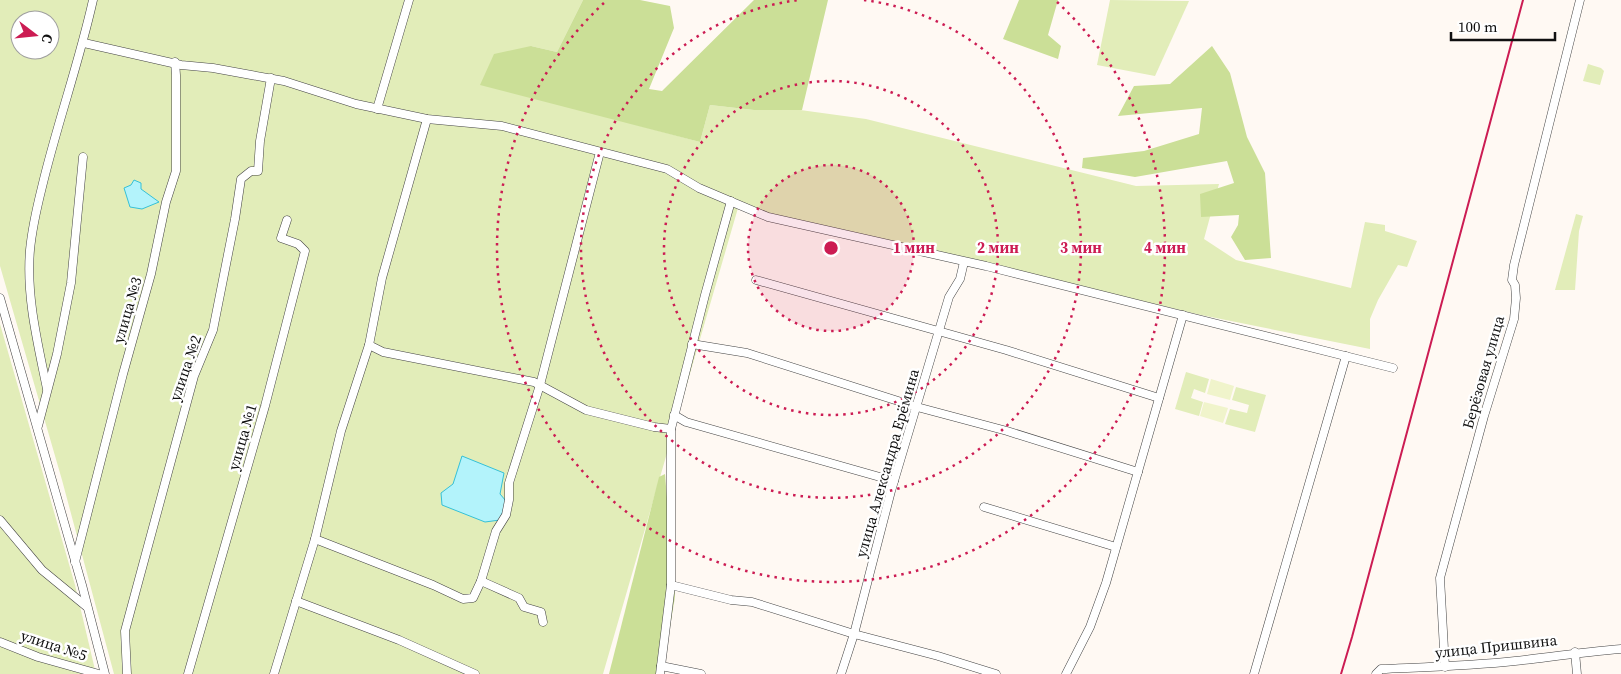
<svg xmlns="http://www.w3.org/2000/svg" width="1621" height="674" viewBox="0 0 1621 674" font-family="'Source Serif 4',serif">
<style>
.green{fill:#e2edb9;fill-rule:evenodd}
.forest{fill:#cbdf97}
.pitch{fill:#f0f4cb}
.water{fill:#b3f3fb;stroke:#35c1d7}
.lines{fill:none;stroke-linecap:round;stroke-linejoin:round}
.street-casing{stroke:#434343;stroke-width:9}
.street{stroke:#fff;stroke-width:8}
.rail{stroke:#cc1c53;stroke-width:2}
.ring{fill:none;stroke:#cc1c53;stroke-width:2.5;stroke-dasharray:2.5 5}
.labels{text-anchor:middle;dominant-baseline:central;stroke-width:5;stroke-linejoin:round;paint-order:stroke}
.street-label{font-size:15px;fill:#101010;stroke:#fff}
.centre{fill:#cc1c53;stroke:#fff;stroke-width:2.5}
.ring-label{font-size:15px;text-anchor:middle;font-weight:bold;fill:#cc1c53;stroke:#fff;stroke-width:5;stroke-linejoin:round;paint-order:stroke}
</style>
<rect width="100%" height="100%" fill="#fff9f3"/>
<g class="green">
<path d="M0,0h583l-26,52 -26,-6 106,79 63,17 10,-37 44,5 39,-1 73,10 270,67 83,-2 -15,55 32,21 115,28 14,-66 20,3v6l32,10 -10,26 -9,-2 -20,35 -8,19v30l-169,-34 -156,-37 -56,-15 -251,-55 -135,466h-489l-52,-194 -62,-214zM20,20h30v30h-30z"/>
<polygon points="1110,0 1189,1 1155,76 1097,65"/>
<polygon points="1588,64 1601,68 1604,71 1600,85 1583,81"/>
<polygon points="1576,214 1583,216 1579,231 1575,290 1555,290"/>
<polygon points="0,324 75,585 96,674 0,674"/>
<polygon points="1186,372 1209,379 1205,393 1194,389 1191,398 1203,402 1199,416 1175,409"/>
<polygon points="1236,387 1266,395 1255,432 1225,424 1230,409 1247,413 1249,405 1232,400"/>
</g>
<g class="forest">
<polygon points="583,0 640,0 670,6 674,28 649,89 662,91 754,0 828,0 802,110 754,110 710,105 700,142 480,85 494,54 531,46 557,52"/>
<polygon points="1019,0 1058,0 1048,35 1061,46 1058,59 1003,39"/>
<polygon points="1212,46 1230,73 1247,137 1265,173 1271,258 1245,260 1231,237 1238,225 1239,215 1201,217 1200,194 1234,183 1227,161 1135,177 1082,168 1083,158 1144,151 1199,134 1202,108 1118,116 1134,86 1170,84"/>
<polygon points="665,474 675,597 662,674 609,674 659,477"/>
</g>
<g class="pitch">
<polygon points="1211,379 1234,386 1230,400 1207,394"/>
<polygon points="1204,402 1228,408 1223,423 1200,416"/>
</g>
<g class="water">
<polygon points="134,180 141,183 141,189 159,202 142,209 130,207 124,188 131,185"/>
<polygon points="462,456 504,473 500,494 506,501 500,520 485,522 442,505 441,493 453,484"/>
</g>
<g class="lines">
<defs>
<g id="street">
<polyline points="84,43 181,65 213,68 284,81 356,104 427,119 502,126 667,169 699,188 768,217 986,266 1393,368"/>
<polyline points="377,109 409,0"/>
<polyline points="756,280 1006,350 1159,398"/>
<polyline points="0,298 82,585 105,674"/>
<polyline points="692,344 747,353 917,407 1007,431 1138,472"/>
<polyline points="369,345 383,352 534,382 586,410 654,427 671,429"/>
<path d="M47,389c-9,-45 -21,-92 -17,-139 2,-21 7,-43 12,-63 15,-63 37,-124 51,-187"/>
<polyline points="674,415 686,422 894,481"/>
<polyline points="38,426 57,354 71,283 83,157"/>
<polyline points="984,507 1116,547"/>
<polyline points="0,520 42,570 87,607"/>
<polyline points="315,539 433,585 463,599 473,598 481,581 519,598 524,607 541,612 543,622"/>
<polyline points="75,562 123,374 151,274 166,202 176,171 176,75 175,62"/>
<polyline points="481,581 496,531 506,515 509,500 509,483 540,385 600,152"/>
<polyline points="671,585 731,600 752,602 854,634 938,656 996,674"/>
<polyline points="296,601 399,640 475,674"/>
<polyline points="0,642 38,657 99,674"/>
<polyline points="1575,652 1577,674"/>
<polyline points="661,666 701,674"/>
<polyline points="1445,667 1440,578 1484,416 1514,319 1516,298 1515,285 1512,280 1514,265 1580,0"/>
<polyline points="127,674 125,631 194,376 213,330 235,219 241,179 251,171 258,171 260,141 271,78"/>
<polyline points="188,674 265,406 305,251 298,244 281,238 287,220"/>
<polyline points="274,674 315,539 341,431 369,345 382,278 427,119"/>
<polyline points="660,674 671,585 671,429 705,295 731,201"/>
<polyline points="841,674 854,634 891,491 949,297 960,279 964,262"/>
<polyline points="1066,674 1090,627 1106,583 1183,315"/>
<polyline points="1254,674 1346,356"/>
<path d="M1376,674l5,-5c45,-2 89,-3 134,-8 35,-4 70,-9 106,-12"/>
</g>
</defs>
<use href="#street" class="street-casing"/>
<use href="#street" class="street"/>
<polyline class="rail" points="1341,674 1352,637 1523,0"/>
</g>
<circle cx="831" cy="248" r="83" fill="#cc1c53" fill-opacity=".12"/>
<g class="ring">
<circle cx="831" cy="248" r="83"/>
<circle cx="831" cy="248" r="167"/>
<path d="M864 0A250 250 0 1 1 798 0"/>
<path d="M1057 2A334 334 0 1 1 605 2"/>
</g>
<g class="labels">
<g class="street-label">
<text transform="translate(127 310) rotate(-74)">улица №3</text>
<text transform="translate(185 368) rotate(-71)">улица №2</text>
<text transform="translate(1483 372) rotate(-74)">Берёзовая улица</text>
<text transform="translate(242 437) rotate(-74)">улица №1</text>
<text transform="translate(887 463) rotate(-74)">улица Александра Ерёмина</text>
<text transform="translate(54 645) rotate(18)">улица №5</text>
<text transform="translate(1496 646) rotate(-6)">улица Пришвина</text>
</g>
</g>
<circle cx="831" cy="248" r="8" class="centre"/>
<g class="ring-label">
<text x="914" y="253">1 мин</text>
<text x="998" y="253">2 мин</text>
<text x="1081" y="253">3 мин</text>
<text x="1165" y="253">4 мин</text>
</g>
<g transform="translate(35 35) rotate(106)"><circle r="24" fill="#ffffff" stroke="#9f9f9f"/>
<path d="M0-4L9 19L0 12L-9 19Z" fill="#cc1c53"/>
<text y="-8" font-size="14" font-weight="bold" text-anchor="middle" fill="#101010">С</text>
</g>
<path d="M1451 32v8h104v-8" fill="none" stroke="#101010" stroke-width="2.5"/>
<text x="1458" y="32" font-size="15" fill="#101010" stroke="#ffffff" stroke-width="4" paint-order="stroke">100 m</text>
</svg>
